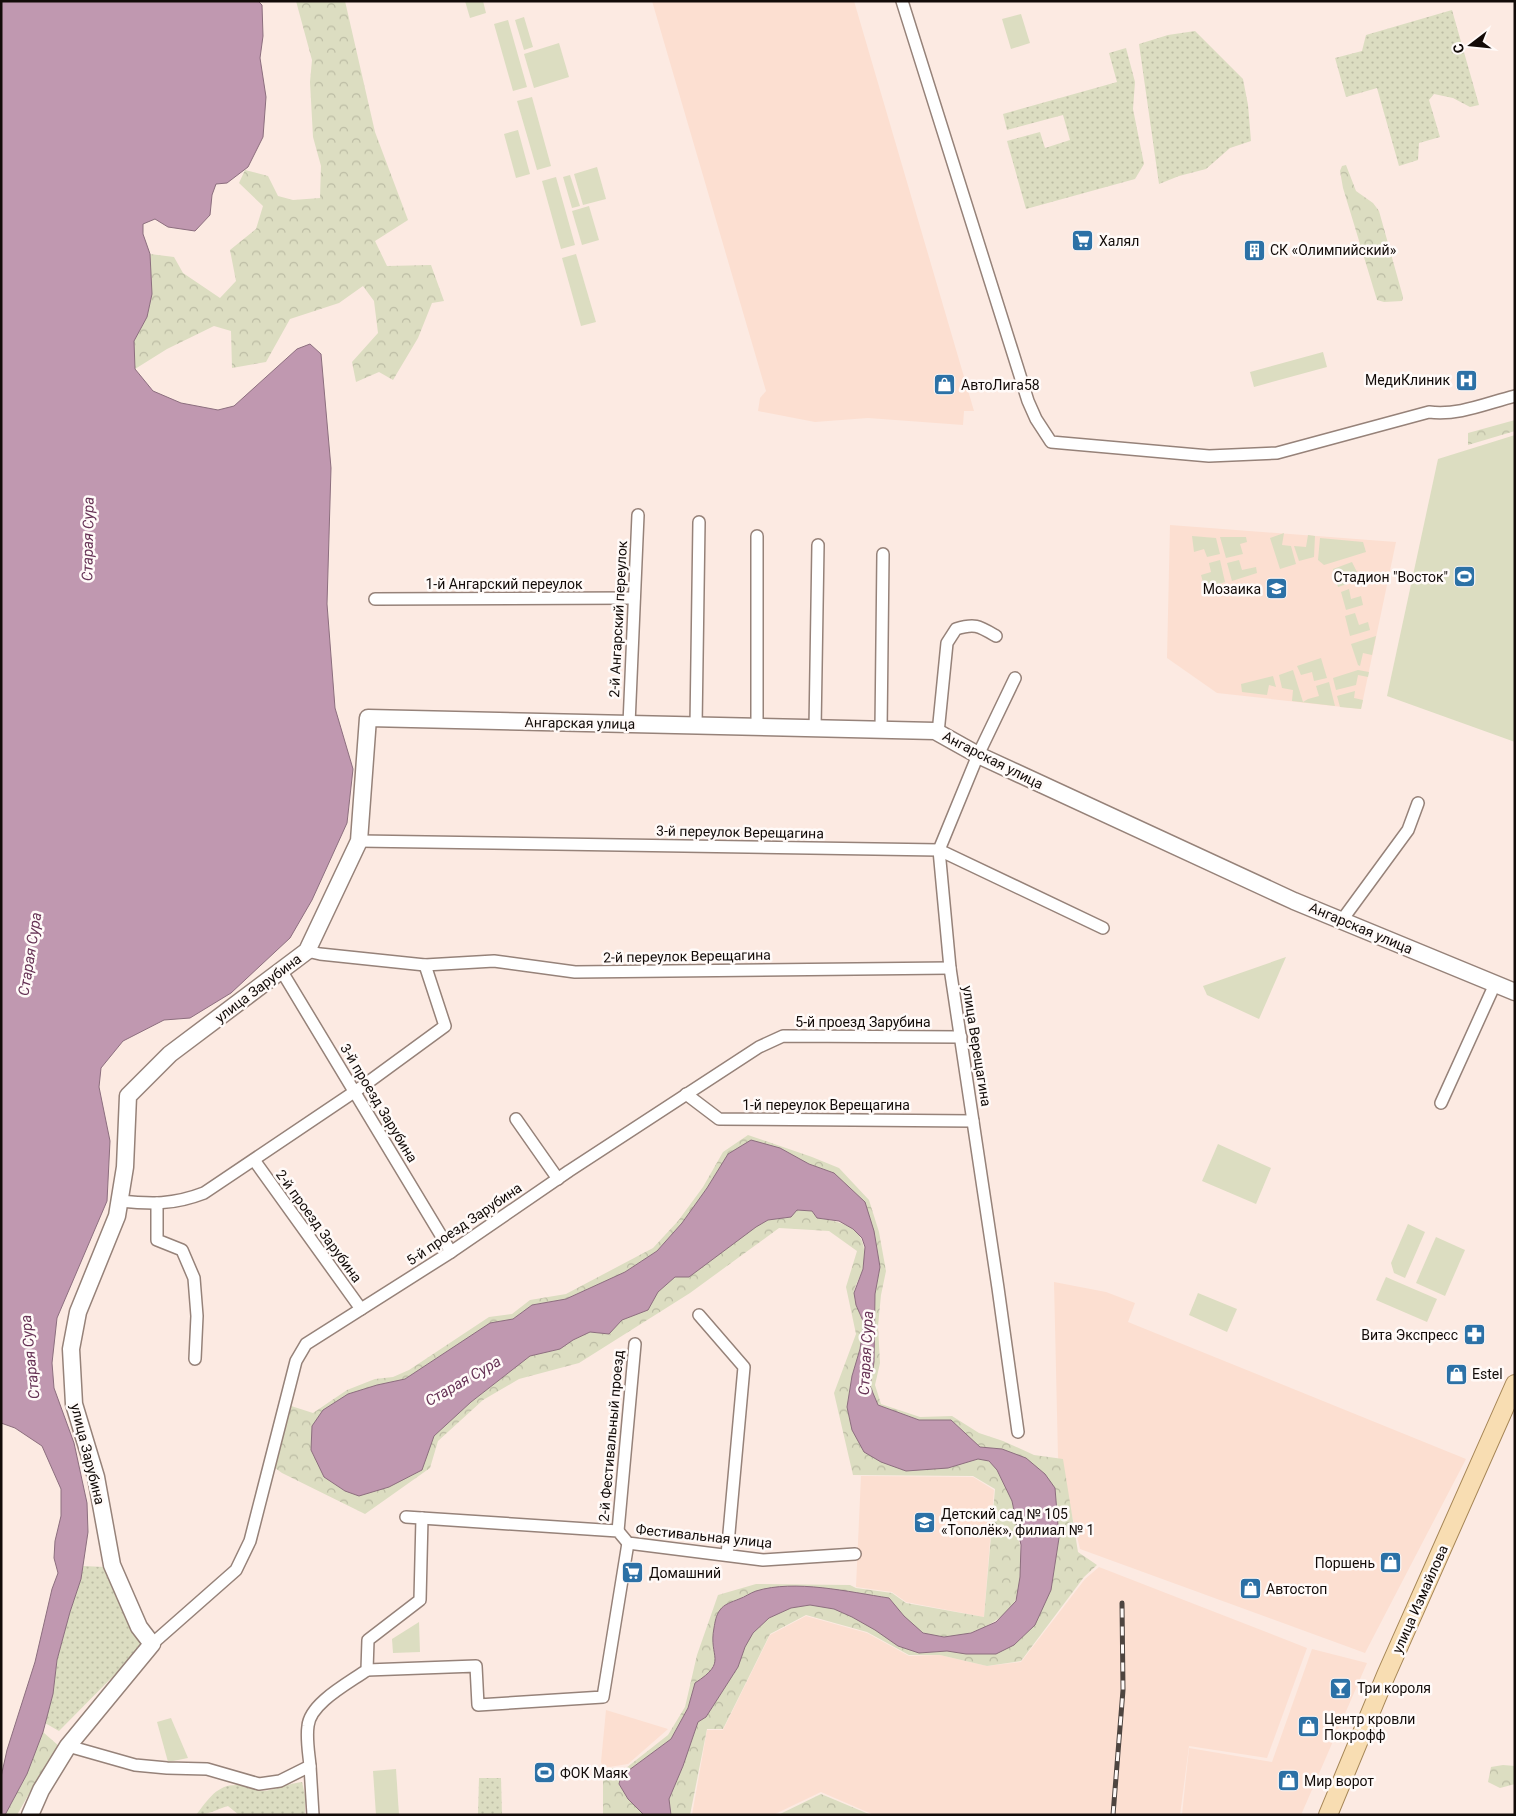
<svg xmlns="http://www.w3.org/2000/svg" width="1516" height="1816" viewBox="0 0 1516 1816" font-family="Roboto,sans-serif">
<style>
.built{fill:#fcdfd1}
.grass{fill:url(#grass-dots)}
.forest{fill:url(#forest-crowns)}
.park{fill:#dcddc1}
.water{fill:#c098b0;stroke:#8c6e7e}
.lines{fill:none;stroke-linecap:round;stroke-linejoin:round}
.street-casing{stroke:#968279;stroke-width:14}
.secondary-casing{stroke:#968279;stroke-width:19}
.primary-casing{stroke:#a58555;stroke-width:20}
.street{stroke:#fff;stroke-width:11}
.secondary{stroke:#fff;stroke-width:16}
.primary{stroke:#f8ddb2;stroke-width:18}
.rail-casing{stroke:#4e4540;stroke-width:5}
.rail{stroke:#fffaf8;stroke-width:3;stroke-dasharray:9;stroke-linecap:butt}
.labels{text-anchor:middle;dominant-baseline:central;stroke-width:5;stroke-linejoin:round;paint-order:stroke}
.poi-label{font-size:14px;fill:#120b08;stroke:#fffaf8;text-anchor:start}
.street-label{font-size:14px;fill:#120b08;stroke:#fffaf8}
.water-label{font-size:15px;font-style:italic;fill:#673356;stroke:#fffaf8}
</style>
<defs>
<pattern id="grass-dots" width="8" height="8" patternUnits="userSpaceOnUse" patternTransform="scale(1.25)"><rect width="8" height="8" fill="#dcddc1"/><path d="M2 2h.1M6 6h.1" fill="none" stroke="#bcbca4" stroke-width="1.8" stroke-linecap="round"/></pattern>
<pattern id="forest-crowns" width="20" height="18" patternUnits="userSpaceOnUse" patternTransform="scale(1.25)"><rect width="20" height="18" fill="#dcddc1"/><path d="M2 6a3 3 0 1 1 6 0M12 15a3 3 0 1 1 6 0" fill="none" stroke="#bcbca4"/></pattern>
</defs>
<rect width="100%" height="100%" fill="#fceae2"/>
<g class="built">
<polygon points="652,1 854,1 974,411 964,411 963,425 868,418 815,422 758,411 760,398 766,391"/>
<polygon points="1170,525 1396,542 1361,709 1217,693 1167,658"/>
<polygon points="1054,1282 1106,1292 1135,1303 1128,1322 1466,1459 1365,1653 1080,1549 1058,1457"/>
<polygon points="861,1476 973,1477 994,1490 984,1617 906,1602 892,1592 856,1587"/>
<polygon points="1099,1567 1307,1648 1267,1758 1189,1746 1180,1815 874,1815 821,1792 773,1815 692,1815 707,1730 723,1730 770,1635 806,1616 867,1633 909,1656 940,1655 987,1666 1021,1662 1085,1579"/>
<polygon points="1312,1649 1367,1663 1301,1815 1182,1815 1189,1748 1272,1762"/>
<polygon points="606,1710 668,1729 628,1764 603,1768 601,1762"/>
</g>
<g class="grass">
<polygon points="1452,10 1479,105 1470,107 1453,98 1434,94 1429,100 1440,137 1419,143 1418,160 1399,166 1377,88 1346,97 1335,58 1362,51 1366,35"/>
<polygon points="1195,31 1243,79 1248,105 1251,141 1230,148 1206,169 1179,176 1159,184 1139,44 1168,35"/>
<polygon points="1126,48 1135,82 1133,109 1144,164 1135,179 1026,209 1007,141 1040,132 1045,148 1070,140 1063,115 1007,130 1003,114 1117,82 1109,53"/>
<polygon points="83,1566 105,1567 141,1641 141,1648 59,1731 45,1723 53,1694 57,1660 70,1612 81,1579"/>
<polygon points="479,1778 501,1778 502,1815 478,1815"/>
<path d="M302,1782l3,13v20h-66l-11,-9c-11,3 -20,9 -32,9 15,-19 23,-34 50,-29 6,1 12,6 18,5 13,-1 25,-8 38,-9z"/>
</g>
<g class="forest">
<polygon points="296,1 345,1 375,132 408,220 375,241 387,266 431,265 444,301 432,303 418,338 393,380 379,372 356,382 352,362 378,333 374,301 363,286 339,303 290,319 266,362 232,368 231,331 214,326 167,349 135,369 134,341 147,317 152,294 150,254 174,257 183,273 220,298 236,281 230,250 256,229 263,206 239,183 245,170 268,176 278,196 293,200 320,198 321,166 313,137 310,82 312,60"/>
<polygon points="1346,165 1356,191 1373,203 1379,211 1403,297 1402,301 1384,302 1377,300 1343,188 1340,171 1342,166"/>
<polygon points="1515,420 1515,431 1468,445 1468,433"/>
<path d="M748,1135l64,22 27,11 30,32 10,32 7,39 -5,24 -3,31 2,37 -5,22 6,19 39,13 32,-1 27,17 24,8 31,14 29,4 15,93 19,13 -13,12 -63,84 -34,5 -47,-11h-31l-42,-23 -61,-17 -36,19 -47,95h-16l-17,86h-19l-2,-16 14,-33 15,-44 8,-5 32,-50 7,-20 8,-14 16,-15 22,-10 19,-3 24,4 18,8 67,36 28,-2 104,-61 8,-52 -4,-50 -53,-39 -22,-2 -29,-27h-32l-41,-15 -8,-19 4,-24 1,-68 5,-27 -46,-94 -25,-9 -29,-16 -52,6 -21,34 -25,35 -25,28 -32,21 -59,27 -34,6 -19,14 -23,4 -85,56 -28,6 -28,9 -38,56 13,27 21,14 76,-21 13,-34 37,-34 59,-46 30,-7 13,-9 17,-8 19,2 13,-14 26,-10 10,-18 17,-15 54,-30 26,-20 13,-7 23,-3 5,-7 16,1 6,7c32,5 52,13 45,50 -2,9 -9,17 -9,26 0,11 8,19 10,29 2,15 -8,39 -12,53 -2,10 -3,20 -5,31l101,61c11,-3 29,-13 40,-7 7,4 11,13 14,19 3,6 7,13 10,20 7,20 14,83 3,101 -15,26 -63,44 -91,32 -13,-6 -26,-24 -35,-35l-114,-10 -19,3 -33,15 -10,40 3,14 -7,14 -14,9 -7,25 -17,31 -50,37 -2,8 9,15 16,16h-41v-47h23l42,-33 17,-28 12,-52 21,-60 38,-11 94,1 6,3 36,5 14,10 78,14 11,-128 -22,-13 -120,-1 -19,-82 22,-59 -10,-47 11,-36 -28,-20 -50,-3 -89,65 -111,70 -60,16 -36,21 -45,41 -8,27 -65,46 -83,-41 -11,-8 17,-60 25,8 34,-23 28,-11 18,-2 16,-7 80,-53 23,-3 18,-14 36,-6 87,-46 25,-27 25,-34 20,-35z"/>
<polygon points="43,1732 60,1747 51,1763 34,1785 17,1815 5,1815 27,1774"/>
<polygon points="1503,1765 1515,1766 1515,1784 1500,1788 1488,1782 1491,1767"/>
<polygon points="821,1794 871,1815 778,1815"/>
</g>
<g class="park">
<polygon points="465,1 483,1 486,13 470,18"/>
<polygon points="1021,14 1030,43 1011,49 1002,19"/>
<polygon points="524,17 533,47 524,50 515,20"/>
<polygon points="508,20 527,87 513,91 494,24"/>
<polygon points="559,43 569,77 534,88 524,54"/>
<polygon points="532,97 551,166 537,170 517,101"/>
<polygon points="518,130 530,174 516,178 504,134"/>
<polygon points="597,167 606,199 583,205 574,174"/>
<polygon points="570,175 580,206 572,208 563,177"/>
<polygon points="556,177 575,245 561,249 542,181"/>
<polygon points="589,206 599,240 582,245 572,211"/>
<polygon points="576,254 596,322 581,326 562,258"/>
<polygon points="1323,352 1327,367 1254,387 1250,372"/>
<polygon points="1515,435 1515,742 1387,696 1438,459"/>
<polygon points="1284,533 1282,545 1291,546 1296,564 1280,569 1270,538"/>
<polygon points="1308,535 1315,536 1314,557 1299,561 1294,546 1306,547"/>
<polygon points="1192,536 1216,538 1220,554 1207,557 1204,549 1194,552"/>
<polygon points="1220,537 1246,537 1247,542 1240,544 1243,554 1226,558"/>
<polygon points="1320,538 1363,542 1366,552 1324,565 1318,560"/>
<polygon points="1220,560 1225,582 1205,589 1201,575 1211,572 1209,563"/>
<polygon points="1239,560 1242,570 1256,567 1257,573 1232,581 1227,563"/>
<polygon points="1352,562 1357,572 1346,575 1347,584 1338,587 1333,569"/>
<polygon points="1349,589 1351,599 1361,596 1363,605 1346,610 1341,592"/>
<polygon points="1355,613 1359,625 1368,622 1370,630 1350,636 1345,616"/>
<polygon points="1376,636 1372,655 1363,653 1360,666 1358,665 1351,644"/>
<polygon points="1321,658 1327,678 1314,681 1312,672 1301,675 1297,666"/>
<polygon points="1293,670 1303,702 1308,699 1319,696 1316,686 1329,682 1335,706 1292,701 1293,690 1282,688 1279,675"/>
<polygon points="1358,670 1369,672 1368,677 1358,675 1356,685 1336,690 1333,678"/>
<polygon points="1273,676 1276,687 1269,685 1267,695 1242,692 1241,684"/>
<polygon points="1355,691 1354,698 1363,700 1361,709 1340,707 1337,696"/>
<polygon points="1286,957 1259,1019 1207,995 1203,986"/>
<polygon points="1218,1144 1271,1168 1256,1204 1202,1181"/>
<polygon points="1408,1224 1425,1232 1405,1278 1394,1273 1391,1263"/>
<polygon points="1436,1237 1465,1250 1445,1296 1416,1283"/>
<polygon points="1386,1277 1437,1299 1427,1322 1376,1300"/>
<polygon points="1198,1293 1237,1309 1227,1332 1189,1315"/>
<polygon points="419,1622 420,1652 393,1653 392,1639"/>
<polygon points="171,1718 188,1758 168,1762 157,1722"/>
<polygon points="396,1769 399,1815 376,1815 373,1771"/>
</g>
<g class="water">
<polygon points="1,1 258,1 262,5 263,36 260,58 266,97 263,137 248,167 227,183 216,184 212,195 210,215 195,231 168,227 155,219 143,224 143,234 150,254 152,294 147,317 134,341 135,369 153,391 181,403 218,410 234,406 297,349 310,344 321,354 331,468 327,604 335,708 353,769 347,823 312,900 290,938 231,993 190,1018 164,1020 123,1041 101,1068 99,1087 110,1141 107,1201 57,1318 52,1363 54,1388 74,1443 87,1503 88,1532 81,1579 70,1612 57,1660 53,1694 43,1732 27,1774 5,1815 1,1815 1,1777 7,1750 35,1662 52,1589 58,1573 54,1558 55,1541 61,1516 61,1489 42,1446 15,1428 1,1423"/>
<path d="M751,1140l29,8 29,16 25,9 31,29 9,29 6,36 -5,27 -1,68 -4,24 8,19 41,15h32l29,27 22,2 24,9 19,16 10,14 4,50 -8,52 -16,35 -21,20 -18,9h-30l-19,-3 -28,2 -21,-7 -23,-16 -23,-13 -18,-8 -24,-4 -19,3 -22,10 -16,15 -8,14 -7,20 -32,50 -8,5 -15,44 -14,33 2,16h-27l-16,-16 -9,-15 2,-8 50,-37 17,-31 7,-25c34,-22 13,-25 19,-55 1,-6 2,-13 6,-18 4,-6 12,-8 19,-11 6,-2 11,-6 17,-8 39,-12 93,1 133,7l15,18 19,17 21,4 27,-4 25,-11 20,-21 4,-24 1,-32 -9,-44 -15,-31 -8,-9 -11,-2 -30,9 -42,3 -25,-9 -17,-10 -12,-22 -5,-23 5,-31 8,-27 4,-26 -8,-18 -2,-12 9,-24 2,-22 -3,-9 -9,-9 -14,-8 -22,-3 -5,-7 -15,-1 -6,7 -23,3 -12,7 -67,50h-14l-17,15 -10,18 -26,10 -13,14 -19,-2 -17,8 -13,9 -30,7 -59,46 -37,34 -12,34 -33,17 -30,9 -14,-5 -21,-14 -13,-27 1,-24 11,-16 25,-16 29,-9 28,-6 85,-56 23,-4 19,-14 34,-6 59,-27 32,-21 25,-28 25,-35 21,-34z"/>
</g>
<g class="lines">
<defs>
<g id="street">
<path d="M902,1l126,400 8,18 15,23 158,14 68,-3 152,-41c29,4 58,-9 86,-16"/>
<polyline points="375,599 634,598"/>
<polyline points="1015,678 978,755 939,850 950,968 998,1288 1018,1432"/>
<polyline points="629,724 638,515"/>
<polyline points="696,726 699,522"/>
<polyline points="757,727 757,536"/>
<polyline points="815,729 818,545"/>
<polyline points="881,730 883,554"/>
<path d="M938,733l9,-90 9,-14c19,-6 23,-3 40,7"/>
<polyline points="359,841 939,850 1103,928"/>
<polyline points="1342,920 1408,830 1418,803"/>
<polyline points="307,951 320,954 425,965 494,961 575,972 950,968"/>
<polyline points="281,970 451,1252"/>
<polyline points="686,1094 719,1119 973,1121"/>
<polyline points="1441,1103 1495,984"/>
<polyline points="516,1119 558,1179"/>
<polyline points="254,1160 361,1309"/>
<path d="M119,1201c32,3 54,4 85,-8l159,-107 82,-60 -20,-61"/>
<polyline points="157,1203 157,1240 182,1250 194,1278 197,1316 195,1359"/>
<polyline points="699,1315 744,1367 727,1555"/>
<polyline points="406,1517 618,1531 628,1543 763,1560 855,1554"/>
<polyline points="618,1531 635,1344"/>
<polyline points="152,1644 236,1570 250,1541 296,1361 306,1344 451,1252 569,1171 759,1047 783,1036 961,1037"/>
<polyline points="367,1670 476,1666 478,1705 603,1697 628,1543"/>
<path d="M68,1746l67,19 32,3 40,1 52,15 21,-3 30,-15c-1,-12 -4,-27 -2,-40 2,-23 41,-43 59,-56l1,-30 52,-40 2,-82"/>
<polyline points="310,1766 313,1815"/>
</g>
<polyline id="secondary" points="30,1815 41,1790 68,1746 152,1644 139,1627 112,1565 96,1477 74,1404 71,1349 78,1312 117,1216 125,1167 128,1096 170,1054 307,951 359,841 368,718 935,731 978,755 1294,901 1515,992"/>
<polyline id="primary" points="1328,1815 1386,1675 1515,1384"/>
</defs>
<use href="#street" class="street-casing"/>
<use href="#secondary" class="secondary-casing"/>
<use href="#primary" class="primary-casing"/>
<use href="#street" class="street"/>
<use href="#secondary" class="secondary"/>
<use href="#primary" class="primary"/>
<defs>
<polyline id="rail" points="1113,1815 1123,1690 1122,1603"/>
</defs>
<use href="#rail" class="rail-casing"/>
<use href="#rail" class="rail"/>
</g>
<defs>
<symbol id="supermarket-square" viewBox="-11 -11 22 22"><rect x="-9" y="-9" width="18" height="18" rx="4" fill="#2c71a6" stroke="#fffaf8"/><path d="M-6-5.5h2.5l.6 2H6L4.5 2H-2.5L-4.4-4H-6ZM-1.5 3.2a1.3 1.3 0 1 0 .1 0ZM3 3.2a1.3 1.3 0 1 0 .1 0Z" fill="#fff"/></symbol>
<symbol id="building-square" viewBox="-11 -11 22 22"><rect x="-9" y="-9" width="18" height="18" rx="4" fill="#2c71a6" stroke="#fffaf8"/><path d="M-4-6H4V6H1V3H-1V6H-4ZM-2.5-4.3h1.7v1.8h-1.7ZM.8-4.3h1.7v1.8H.8ZM-2.5-1h1.7V.8h-1.7ZM.8-1h1.7V.8H.8Z" fill="#fff"/></symbol>
<symbol id="hospital-square" viewBox="-11 -11 22 22"><rect x="-9" y="-9" width="18" height="18" rx="4" fill="#2c71a6" stroke="#fffaf8"/><path d="M-5-5h3v3.5h4V-5h3V5h-3V1.5h-4V5h-3Z" fill="#fff"/></symbol>
<symbol id="shop-square" viewBox="-11 -11 22 22"><rect x="-9" y="-9" width="18" height="18" rx="4" fill="#2c71a6" stroke="#fffaf8"/><path d="M-5-2.5h2.3a2.7 3.5 0 0 1 5.4 0H5L5.5 6h-11ZM-1.5-2.5h3a1.5 2.3 0 0 0-3 0Z" fill="#fff"/></symbol>
<symbol id="stadium-square" viewBox="-11 -11 22 22"><rect x="-9" y="-9" width="18" height="18" rx="4" fill="#2c71a6" stroke="#fffaf8"/><path d="M0-5a6.5 5 0 1 0 0 10a6.5 5 0 1 0 0-10ZM-3.5-1.8h7v3.6h-7Z" fill="#fff"/></symbol>
<symbol id="school-square" viewBox="-11 -11 22 22"><rect x="-9" y="-9" width="18" height="18" rx="4" fill="#2c71a6" stroke="#fffaf8"/><path d="M0-5L7-2L0 1L-7-2ZM-4 1L0 2.5L4 1V4Q0 6-4 4Z" fill="#fff"/></symbol>
<symbol id="pharmacy-square" viewBox="-11 -11 22 22"><rect x="-9" y="-9" width="18" height="18" rx="4" fill="#2c71a6" stroke="#fffaf8"/><path d="M-2-6h4v4h4v4h-4v4h-4v-4h-4v-4h4Z" fill="#fff"/></symbol>
<symbol id="bar-square" viewBox="-11 -11 22 22"><rect x="-9" y="-9" width="18" height="18" rx="4" fill="#2c71a6" stroke="#fffaf8"/><path d="M-6-5H6L.8 .8V4.5H3.5V6h-7V4.5H-.8V.8Z" fill="#fff"/></symbol>
</defs>
<g fill-rule="evenodd">
<use href="#supermarket-square" x="1070" y="228" width="25" height="25"/>
<use href="#building-square" x="1242" y="238" width="25" height="25"/>
<use href="#hospital-square" x="1454" y="368" width="25" height="25"/>
<use href="#shop-square" x="932" y="372" width="25" height="25"/>
<use href="#stadium-square" x="1452" y="564" width="25" height="25"/>
<use href="#school-square" x="1264" y="576" width="25" height="25"/>
<use href="#pharmacy-square" x="1462" y="1322" width="25" height="25"/>
<use href="#shop-square" x="1444" y="1362" width="25" height="25"/>
<use href="#school-square" x="912" y="1510" width="25" height="25"/>
<use href="#shop-square" x="1378" y="1550" width="25" height="25"/>
<use href="#supermarket-square" x="620" y="1560" width="25" height="25"/>
<use href="#shop-square" x="1238" y="1576" width="25" height="25"/>
<use href="#bar-square" x="1328" y="1676" width="25" height="25"/>
<use href="#shop-square" x="1296" y="1714" width="25" height="25"/>
<use href="#stadium-square" x="532" y="1760" width="25" height="25"/>
<use href="#shop-square" x="1276" y="1768" width="25" height="25"/>
</g>
<g class="labels">
<g class="poi-label">
<text x="1099" y="241">Халял</text>
<text x="1270" y="250">СК «Олимпийский»</text>
<text x="1450" y="380" text-anchor="end">МедиКлиник</text>
<text x="961" y="385">АвтоЛига58</text>
<text x="1448" y="577" text-anchor="end">Стадион "Восток"</text>
<text x="1261" y="589" text-anchor="end">Мозаика</text>
<text x="1458" y="1335" text-anchor="end">Вита Экспресс</text>
<text x="1472" y="1374">Estel</text>
<text x="941" y="1514">Детский сад № 105<tspan x="941" dy="16">«Тополёк», филиал № 1</tspan></text>
<text x="1375" y="1563" text-anchor="end">Поршень</text>
<text x="649" y="1573">Домашний</text>
<text x="1266" y="1589">Автостоп</text>
<text x="1357" y="1688">Три короля</text>
<text x="1324" y="1719">Центр кровли<tspan x="1324" dy="16">Покрофф</tspan></text>
<text x="560" y="1773">ФОК Маяк</text>
<text x="1304" y="1781">Мир ворот</text>
</g>
<g class="street-label">
<text x="504" y="584">1-й Ангарский переулок</text>
<text transform="translate(618 619) rotate(-87)">2-й Ангарский переулок</text>
<text transform="translate(580 723) rotate(1)">Ангарская улица</text>
<text transform="translate(993 760) rotate(27)">Ангарская улица</text>
<text transform="translate(740 832) rotate(1)">3-й переулок Верещагина</text>
<text transform="translate(1361 928) rotate(23)">Ангарская улица</text>
<text transform="translate(687 956) rotate(-1)">2-й переулок Верещагина</text>
<text transform="translate(258 988) rotate(-37)">улица Зарубина</text>
<text x="863" y="1022">5-й проезд Зарубина</text>
<text transform="translate(977 1046) rotate(81)">улица Верещагина</text>
<text transform="translate(379 1103) rotate(59)">3-й проезд Зарубина</text>
<text x="826" y="1105">1-й переулок Верещагина</text>
<text transform="translate(464 1224) rotate(-34)">5-й проезд Зарубина</text>
<text transform="translate(319 1226) rotate(54)">2-й проезд Зарубина</text>
<text transform="translate(611 1436) rotate(-85)">2-й Фестивальный проезд</text>
<text transform="translate(88 1454) rotate(76)">улица Зарубина</text>
<text transform="translate(704 1536) rotate(6)">Фестивальная улица</text>
<text transform="translate(1420 1599) rotate(-66)">улица Измайлова</text>
</g>
<g class="water-label">
<text transform="translate(88 539) rotate(-89)">Старая Сура</text>
<text transform="translate(30 954) rotate(-81)">Старая Сура</text>
<text transform="translate(866 1353) rotate(-87)">Старая Сура</text>
<text transform="translate(30 1357) rotate(-96)">Старая Сура</text>
<text transform="translate(463 1381) rotate(-30)">Старая Сура</text>
</g>
</g>
<rect width="1516" height="1816" fill="none" stroke="#120b08" stroke-width="5"/>
<g transform="translate(1471 45) rotate(254)" stroke="#fffaf8" stroke-width="4" paint-order="stroke">
<path d="M0-4L9 19L0 12L-9 19Z" fill="#120b08"/>
<text y="-8" font-size="14" font-weight="bold" text-anchor="middle" fill="#120b08">С</text>
</g>
</svg>
